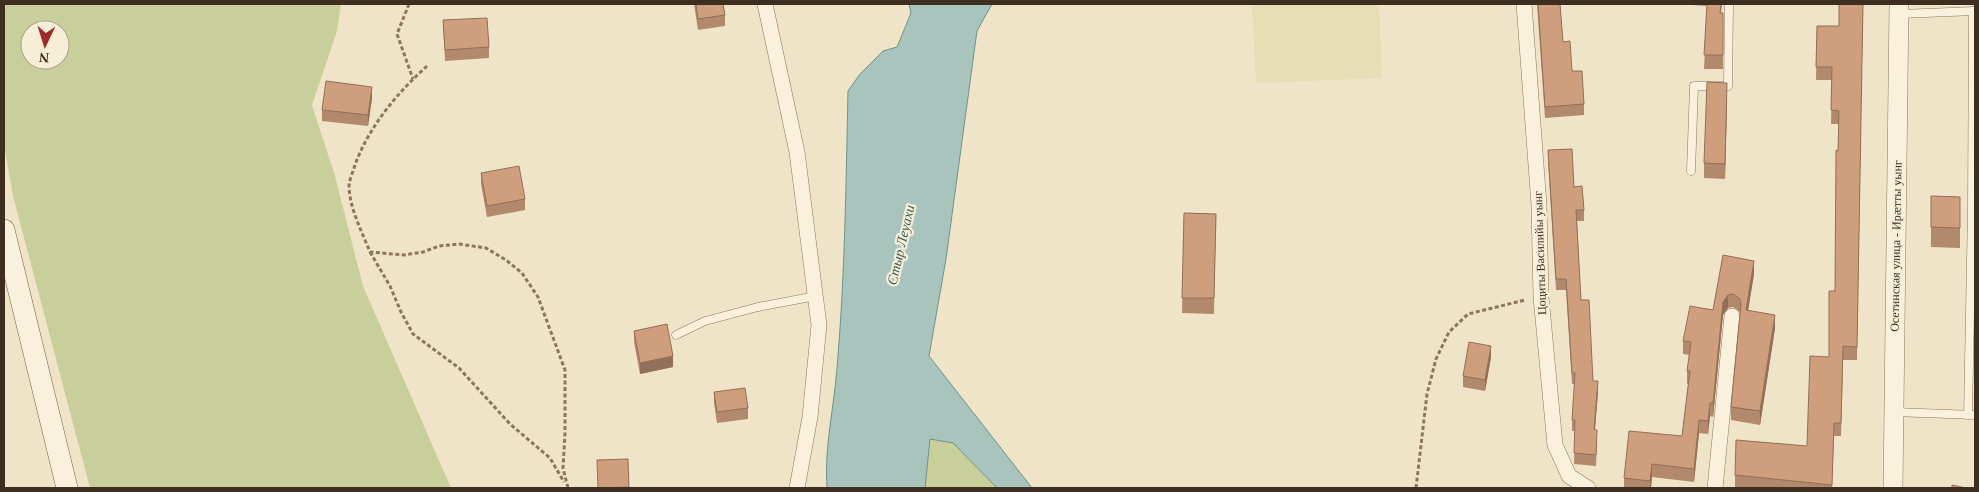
<svg xmlns="http://www.w3.org/2000/svg" width="1979" height="492" viewBox="0 0 1979 492" font-family="Georgia,serif">
<style>
.farmland{fill:#e6deb5}
.green{fill:#c9cf9b;fill-rule:evenodd}
.water{fill:#a9c4bc;stroke:#6f938a}
.lines{fill:none;stroke-linecap:round;stroke-linejoin:round}
.service-casing{stroke:#8d765c;stroke-width:9}
.minor-casing{stroke:#8d765c;stroke-width:16}
.tertiary-casing{stroke:#8d765c;stroke-width:20}
.secondary-casing{stroke:#6f573f;stroke-width:22}
.path{stroke:#8d765c;stroke-width:3;stroke-dasharray:4 2.5;stroke-linecap:butt}
.service{stroke:#faf1dc;stroke-width:8}
.minor{stroke:#faf1dc;stroke-width:15}
.tertiary{stroke:#faf1dc;stroke-width:19}
.secondary{stroke:#faf1dc;stroke-width:21}
.wall{fill:#b2896c}
.shaded-wall{fill:#916f58}
.building{fill:#cf9f7d;stroke:#916f58}
.labels{text-anchor:middle;dominant-baseline:central;stroke-width:4.5;stroke-linejoin:round;paint-order:stroke}
.street-label{font-size:12px;fill:#3d2e20;stroke:#f7eed8}
.water-label{font-size:14px;font-style:italic;fill:#2f5d5a;stroke:#f7eed8}
</style>
<rect width="100%" height="100%" fill="#f0e4c8"/>
<polygon class="farmland" points="1252,4 1379,4 1382,78 1256,83"/>
<g class="green">
<path d="M4,4h337l-4,27 -25,74 23,71 28,110 88,202h-361l-77,-292 -9,-52zM30,30h30v30h-30z"/>
<polygon points="930,439 953,443 997,488 925,488"/>
</g>
<path class="water" d="M909,4h83l-15,27 -31,228 -17,97 103,132h-35l-44,-45 -23,-4 -5,49h-98c-3,-40 7,-80 10,-120 8,-92 9,-185 11,-277l12,-17 23,-23 14,-4 14,-34z"/>
<g class="lines">
<defs>
<g id="service">
<polyline points="1900,14 1975,11"/>
<polyline points="1691,171 1694,86 1728,86 1729,4"/>
<polyline points="676,335 705,321 758,307 816,296"/>
<polyline points="1894,412 1975,415"/>
<polyline points="1968,415 1972,209 1973,11"/>
</g>
<g id="minor">
<polyline points="765,4 797,152 819,325 810,417 797,488"/>
<polyline points="1524,4 1539,205 1541,297 1555,445 1569,476 1588,488"/>
<polyline points="1715,488 1732,316"/>
</g>
<polyline id="tertiary" points="1893,488 1899,4"/>
<polyline id="secondary" points="4,230 67,488"/>
</defs>
<use href="#service" class="service-casing"/>
<use href="#minor" class="minor-casing"/>
<use href="#tertiary" class="tertiary-casing"/>
<use href="#secondary" class="secondary-casing"/>
<g class="path">
<polyline points="409,4 397,34 413,79"/>
<path d="M427,66c-31,28 -60,63 -73,102 -2,6 -5,13 -5,19 1,22 13,45 21,65l34,3 19,-3 16,-6 20,-2 27,4 20,12 16,13 16,24 27,73v63l-2,35 5,20"/>
<polyline points="370,252 390,286 401,312 413,334 459,368 510,424 550,458 564,482"/>
<polyline points="1416,488 1427,394 1436,359 1449,332 1468,314 1525,300"/>
</g>
<use href="#service" class="service"/>
<use href="#minor" class="minor"/>
<use href="#tertiary" class="tertiary"/>
<use href="#secondary" class="secondary"/>
</g>
<g class="wall">
<polygon points="694,4 723,4 725,15 725,26 698,30"/>
<polygon points="1537,4 1560,4 1563,42 1572,71 1584,104 1584,115 1545,118"/>
<polygon points="1677,4 1722,4 1721,13 1723,13 1723,69 1704,69 1707,6"/>
<polygon points="1863,4 1857,360 1843,360 1841,436 1834,436 1832,488 1735,488 1735,475 1807,446 1829,357 1835,291 1839,124 1831,124 1832,80 1816,80 1817,26 1839,26"/>
<polygon points="443,20 489,47 489,58 445,61"/>
<polygon points="372,98 368,126 322,121 322,110"/>
<polygon points="1727,99 1725,179 1704,178 1704,163"/>
<polygon points="1548,150 1574,187 1584,210 1584,221 1577,221 1581,300 1593,381 1598,392 1595,429 1597,441 1596,466 1574,464 1575,431 1572,431 1572,420 1575,384 1572,384 1566,290 1556,290 1548,161"/>
<polygon points="481,173 525,199 525,210 487,217 481,184"/>
<polygon points="1931,196 1960,197 1960,248 1931,247"/>
<polygon points="1184,213 1216,214 1214,314 1182,313"/>
<polygon points="1723,255 1754,274 1748,310 1775,328 1760,425 1731,420 1731,407 1740,312 1733,307 1728,308 1723,315 1713,417 1710,416 1708,434 1699,433 1694,482 1652,477 1651,488 1624,488 1624,478 1682,436 1688,384 1687,384 1687,371 1690,355 1683,354 1683,341 1713,310"/>
<polygon points="634,331 673,367 640,374 634,342"/>
<polygon points="1491,357 1485,391 1463,387 1463,376"/>
<polygon points="714,392 748,408 748,419 717,423 714,403"/>
</g>
<g class="shaded-wall">
<polygon points="1727,83 1727,99 1725,179 1725,164"/>
<polygon points="372,87 372,98 368,126 368,115"/>
<polygon points="1754,261 1754,274 1746,323 1746,310"/>
<polygon points="1728,295 1728,308 1723,315 1713,417 1713,403 1723,302"/>
<polygon points="1775,315 1775,328 1760,425 1760,411"/>
<polygon points="1491,346 1491,357 1485,391 1485,380"/>
<polygon points="673,356 673,367 640,374 640,363"/>
<polygon points="1598,381 1598,392 1594,440 1594,429"/>
<polygon points="1710,403 1710,416 1708,434 1708,421"/>
<polygon points="1699,420 1699,433 1694,482 1694,469"/>
<polygon points="1652,464 1652,477 1651,488 1650,488"/>
</g>
<g class="building">
<polygon points="696,4 723,4 725,15 698,19"/>
<polygon points="1538,4 1560,4 1563,42 1570,41 1572,71 1582,71 1584,104 1545,107"/>
<polygon points="1707,4 1721,4 1720,13 1723,13 1723,55 1704,55"/>
<polygon points="1839,4 1863,4 1857,347 1843,346 1841,423 1834,423 1832,485 1735,475 1736,440 1807,446 1810,356 1829,357 1829,291 1835,291 1836,150 1838,151 1839,111 1831,110 1832,67 1816,67 1817,26 1839,26"/>
<polygon points="487,18 489,47 445,50 443,20"/>
<polygon points="326,81 372,87 368,115 322,110"/>
<polygon points="1707,82 1727,83 1725,164 1704,163"/>
<polygon points="1572,149 1574,187 1582,186 1584,210 1576,210 1581,300 1589,300 1593,381 1598,381 1594,429 1597,430 1596,455 1574,453 1575,420 1572,420 1575,373 1572,373 1566,279 1556,279 1548,150"/>
<polygon points="519,166 525,199 487,206 481,173"/>
<polygon points="1931,196 1960,197 1960,228 1931,227"/>
<polygon points="1184,213 1216,214 1214,298 1182,298"/>
<polygon points="1723,255 1754,261 1746,310 1775,315 1760,411 1731,407 1741,304 1740,299 1733,294 1728,295 1723,302 1713,403 1710,403 1708,421 1699,420 1694,469 1652,464 1650,481 1624,478 1629,431 1682,436 1690,371 1687,371 1691,342 1683,341 1690,306 1713,310"/>
<polygon points="667,324 673,356 640,363 634,331"/>
<polygon points="1469,342 1491,346 1485,380 1463,376"/>
<polygon points="745,388 748,408 717,412 714,392"/>
<polygon points="628,459 629,487 598,488 597,460"/>
<polygon points="1952,485 1966,488 1952,488"/>
</g>
<g class="labels">
<g class="street-label">
<text transform="translate(1896 246) rotate(-89)">Осетинская улица - Ирæтты уынг</text>
<text transform="translate(1540 253) rotate(-92)">Цоциты Василийы уынг</text>
</g>
<g class="water-label">
<text transform="translate(901 245) rotate(-77)">Стыр Леуахи</text>
</g>
</g>
<rect width="1979" height="492" fill="none" stroke="#3d2e20" stroke-width="10"/>
<g transform="translate(45 45) rotate(184)"><circle r="24" fill="#f7eed8" stroke="#ada18e"/>
<path d="M0-4L9 19L0 12L-9 19Z" fill="#9e2a2b"/>
<text y="-8" font-size="14" font-weight="bold" text-anchor="middle" fill="#3d2e20">N</text>
</g>
</svg>
